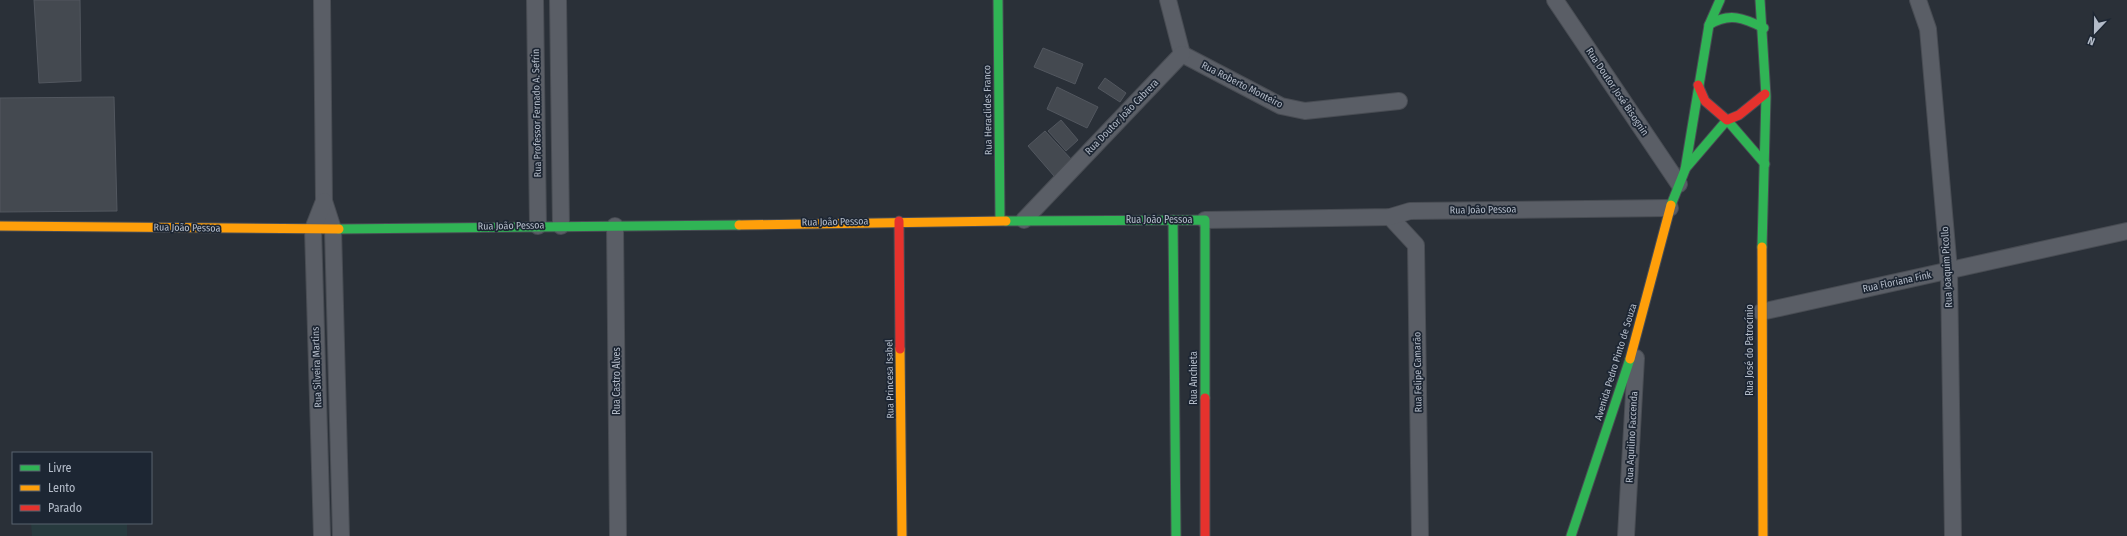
<svg xmlns="http://www.w3.org/2000/svg" width="2127" height="536" viewBox="0 0 2127 536" font-family="'Fira Sans Condensed',sans-serif">
<style>
.pitch{fill:#273a3e}
.building{fill:#444950;stroke:#52575f}
.lines{fill:none;stroke-linecap:round;stroke-linejoin:round}
.street-casing{stroke:#484c53;stroke-width:18}
.fast-casing{stroke:#484c53;stroke-width:11}
.slow-casing{stroke:#484c53;stroke-width:11}
.jam-casing{stroke:#484c53;stroke-width:11}
.street{stroke:#5a5e66;stroke-width:16}
.fast{stroke:#30b455;stroke-width:9}
.slow{stroke:#ff9f0a;stroke-width:9}
.jam{stroke:#e5322d;stroke-width:9}
.labels{text-anchor:middle;dominant-baseline:central;stroke-width:3.5;stroke-linejoin:round;paint-order:stroke}
.street-label{font-size:10px;fill:#b4bcc9;stroke:#1d2633}
</style>
<rect width="100%" height="100%" fill="#2a3038"/>
<polygon class="pitch" points="31,523 127,523 127,536 32,536"/>
<g class="building">
<polygon points="34,0 80,0 81,81 39,83"/>
<polygon points="1043,48 1083,64 1075,84 1034,67"/>
<polygon points="1105,78 1126,93 1120,102 1098,88"/>
<polygon points="1057,87 1098,107 1087,128 1047,109"/>
<polygon points="114,97 117,211 0,212 0,98"/>
<polygon points="1061,120 1078,140 1066,151 1048,131"/>
<polygon points="1045,131 1072,160 1054,176 1028,146"/>
</g>
<g class="lines">
<defs>
<g id="street">
<polyline points="322,0 324,201 333,229 341,536"/>
<polyline points="535,0 538,226"/>
<polyline points="558,0 561,226"/>
<polyline points="1168,0 1182,54"/>
<polyline points="1555,0 1679,184"/>
<polyline points="1918,0 1928,29 1949,270 1953,536"/>
<polyline points="1182,54 1281,106 1305,111 1399,101"/>
<polyline points="1390,217 1416,245 1420,536"/>
<polyline points="1024,220 1182,54"/>
<polyline points="1205,220 1390,217 1410,211 1670,208"/>
<polyline points="615,226 618,536"/>
<polyline points="1761,312 2127,231"/>
<polyline points="322,536 313,229 324,201"/>
<polyline points="1626,536 1636,358"/>
</g>
<g id="fast">
<polyline points="998,0 1000,220"/>
<polyline points="1760,0 1766,96 1762,247"/>
<path d="M1709,25c20,-13 35,-7 55,3"/>
<polyline points="1685,169 1727,120 1765,164"/>
<polyline points="1671,205 1685,170 1709,25 1720,0"/>
<polyline points="1173,220 1176,536"/>
<polyline points="1006,221 1205,220 1205,398"/>
<polyline points="339,229 739,225"/>
<polyline points="1571,536 1630,359"/>
</g>
<g id="slow">
<polyline points="739,225 1006,221"/>
<polyline points="0,226 339,229"/>
<polyline points="1762,247 1763,536"/>
<polyline points="900,349 902,536"/>
<polyline points="1630,359 1671,205"/>
</g>
<g id="jam">
<polyline points="1698,85 1705,101 1727,120 1739,115 1765,94"/>
<polyline points="899,221 900,349"/>
<polyline points="1205,398 1205,536"/>
</g>
</defs>
<use href="#street" class="street-casing"/>
<use href="#fast" class="fast-casing"/>
<use href="#slow" class="slow-casing"/>
<use href="#jam" class="jam-casing"/>
<use href="#street" class="street"/>
<use href="#fast" class="fast"/>
<use href="#slow" class="slow"/>
<use href="#jam" class="jam"/>
</g>
<g class="labels">
<g class="street-label">
<text transform="translate(1242 85) rotate(27)">Rua Roberto Monteiro</text>
<text transform="translate(1617 92) rotate(56)">Rua Doutor José Bisognin</text>
<text transform="translate(988 110) rotate(-91)">Rua Heraclides Franco</text>
<text transform="translate(537 113) rotate(-91)">Rua Professor Fernado A. Sefrin</text>
<text transform="translate(1122 117) rotate(-46)">Rua Doutor João Cabrera</text>
<text transform="translate(1483 210) rotate(-1)">Rua João Pessoa</text>
<text x="1159" y="220">Rua João Pessoa</text>
<text transform="translate(835 222) rotate(-1)">Rua João Pessoa</text>
<text transform="translate(511 226) rotate(-1)">Rua João Pessoa</text>
<text transform="translate(187 228) rotate(1)">Rua João Pessoa</text>
<text transform="translate(1947 267) rotate(-93)">Rua Joaquim Picollo</text>
<text transform="translate(1897 282) rotate(-12)">Rua Floriana Fink</text>
<text transform="translate(1750 350) rotate(-90)">Rua José do Patrocínio</text>
<text transform="translate(1616 362) rotate(-73)">Avenida Pedro Pinto de Souza</text>
<text transform="translate(317 367) rotate(-92)">Rua Silveira Martins</text>
<text transform="translate(1418 372) rotate(-91)">Rua Felipe Camarão</text>
<text transform="translate(1194 378) rotate(-90)">Rua Anchieta</text>
<text transform="translate(890 379) rotate(-91)">Rua Princesa Isabel</text>
<text transform="translate(617 381) rotate(-90)">Rua Castro Alves</text>
<text transform="translate(1632 437) rotate(-87)">Rua Aquilino Faccenda</text>
</g>
</g>
<rect x="12" y="452" width="140" height="72" fill="#1d2633" stroke="#59626f"/>
<rect x="20" y="465" width="20" height="6" fill="#30b455" stroke="#59626f"/>
<text x="48" y="472" font-size="12" fill="#b4bcc9">Livre</text>
<rect x="20" y="485" width="20" height="6" fill="#ff9f0a" stroke="#59626f"/>
<text x="48" y="492" font-size="12" fill="#b4bcc9">Lento</text>
<rect x="20" y="505" width="20" height="6" fill="#e5322d" stroke="#59626f"/>
<text x="48" y="512" font-size="12" fill="#b4bcc9">Parado</text>
<g transform="translate(2095 32) rotate(202)" stroke="#1d2633" stroke-width="3" paint-order="stroke">
<path d="M0-3L7 15L0 10L-7 15Z" fill="#b4bcc9"/>
<text y="-6" font-size="11" font-weight="bold" text-anchor="middle" fill="#b4bcc9">N</text>
</g>
</svg>
